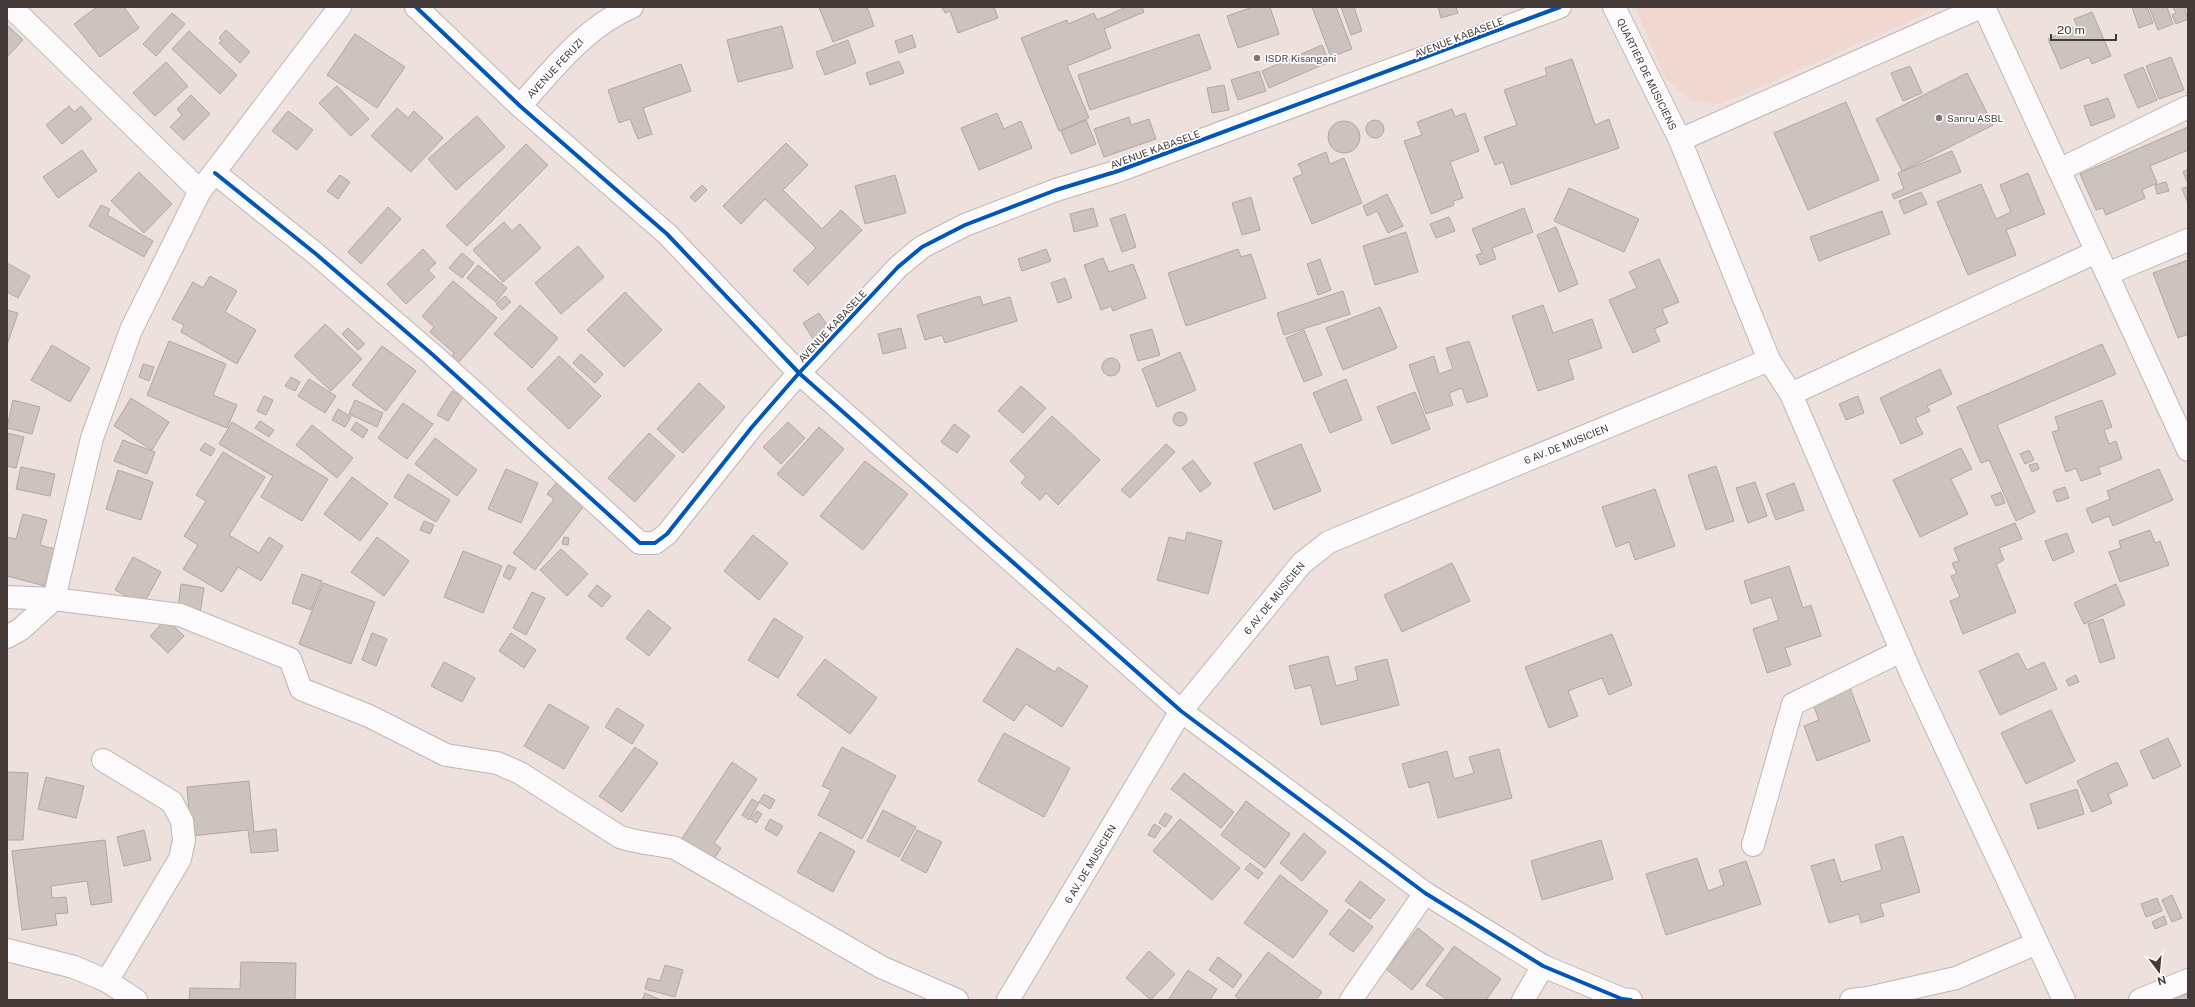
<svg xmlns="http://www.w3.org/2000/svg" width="2195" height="1007" viewBox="0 0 2195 1007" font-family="'Public Sans',sans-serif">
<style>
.built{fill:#f0d7d0}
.building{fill:#ccc3be;stroke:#b0a6a2}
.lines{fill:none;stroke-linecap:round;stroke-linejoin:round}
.street-casing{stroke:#bfb5b1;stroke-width:24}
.street{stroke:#fcfafa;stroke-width:22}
.cycleway-casing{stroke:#fff;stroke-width:6}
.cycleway{stroke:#0057b8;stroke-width:4}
.poi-dot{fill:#807471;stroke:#fff;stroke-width:1.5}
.labels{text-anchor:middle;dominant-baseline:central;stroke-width:3.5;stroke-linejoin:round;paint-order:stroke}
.street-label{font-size:10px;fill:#443a37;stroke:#fff}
.poi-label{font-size:10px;fill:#443a37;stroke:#fff;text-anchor:start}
</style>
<rect width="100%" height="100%" fill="#eee0dc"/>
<polygon class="built" points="1635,7 1942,7 1721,104 1692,102 1666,79"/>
<g class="building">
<polygon points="97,7 124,7 139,28 100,57 74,24"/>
<polygon points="819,7 867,7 874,26 833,42"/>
<polygon points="942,7 994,7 998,18 958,33 950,11 945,13"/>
<polygon points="1126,7 1142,7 1144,12 1104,29 1111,48 1067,66 1089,118 1059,131 1021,38 1067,20 1068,24 1094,13 1097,20"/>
<polygon points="1253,7 1270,7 1279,34 1238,48 1227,16"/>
<polygon points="1312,7 1336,7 1352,49 1331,57"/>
<polygon points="1341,7 1354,7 1362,31 1351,35"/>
<polygon points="1438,7 1456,7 1458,13 1441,18"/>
<polygon points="2132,7 2147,7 2153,23 2139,28"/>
<polygon points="2149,7 2167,7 2173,24 2158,30"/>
<polygon points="2173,7 2188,7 2185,10 2188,19 2176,24 2172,15 2176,13"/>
<polygon points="2092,12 2111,56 2092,64 2089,57 2061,69 2048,39 2077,26 2074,19"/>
<polygon points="172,13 185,24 156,56 143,44"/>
<polygon points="7,25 23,40 7,57"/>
<polygon points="782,26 793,68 738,82 727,40"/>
<polygon points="226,30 250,52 240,63 219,43 222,41 219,38"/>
<polygon points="189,31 237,75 220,94 172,49"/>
<polygon points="355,34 405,67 377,108 327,75"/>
<polygon points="1199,34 1211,69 1090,110 1078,75"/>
<polygon points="912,35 916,47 899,53 895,41"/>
<polygon points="848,40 856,63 825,75 816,52"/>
<polygon points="1322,45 1329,62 1269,88 1262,71"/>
<polygon points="2171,57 2184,90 2159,99 2146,66"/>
<polygon points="1572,59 1595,125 1609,119 1619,148 1511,185 1503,162 1495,165 1484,137 1517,125 1504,90 1547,75 1545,68"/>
<polygon points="899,61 904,73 870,85 866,73"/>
<polygon points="166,62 188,86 155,116 133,93"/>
<polygon points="681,64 691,91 643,108 652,134 638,139 630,119 619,123 608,90"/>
<polygon points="1910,66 1922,93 1903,101 1891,73"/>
<polygon points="2143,67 2157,100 2138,108 2124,75"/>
<polygon points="1259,71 1266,91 1238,100 1231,80"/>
<polygon points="1967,73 1993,125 1902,171 1876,119"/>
<polygon points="1224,85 1229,110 1212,113 1207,88"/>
<polygon points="337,86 369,119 351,136 319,103"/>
<polygon points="191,95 210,114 184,140 170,127 182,115 177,109"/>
<polygon points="2108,98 2115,117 2091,126 2084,106"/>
<polygon points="1846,102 1879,180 1808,210 1774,133"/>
<polygon points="69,106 74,112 81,106 92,119 62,144 46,125"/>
<polygon points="397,108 408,118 414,111 443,138 411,172 371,136"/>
<polygon points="1452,109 1455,117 1465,113 1479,151 1450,162 1463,198 1453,201 1454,205 1431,214 1404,141 1422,135 1417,122"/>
<polygon points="288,111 313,130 297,150 272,131"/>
<polygon points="997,113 1004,129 1021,121 1032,148 979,170 961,128"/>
<polygon points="477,116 505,147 456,190 428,159"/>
<polygon points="1129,117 1131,125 1149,119 1156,139 1104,157 1094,129"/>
<circle cx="1375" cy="129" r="9"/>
<polygon points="1086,120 1096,144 1071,154 1061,131"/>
<circle cx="1344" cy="137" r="16"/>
<polygon points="2188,127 2188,150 2150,166 2157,183 2142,190 2145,198 2106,215 2103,208 2096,210 2080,174"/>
<polygon points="786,143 808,165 783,190 822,229 841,210 862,230 808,285 793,270 816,248 765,199 741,224 723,206"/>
<polygon points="526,144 548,165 467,246 446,226"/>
<polygon points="82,150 97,171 58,198 43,177"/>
<polygon points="1952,151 1961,172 1894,199 1892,194 1904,189 1898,173"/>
<polygon points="1326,152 1330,164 1344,158 1362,203 1312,224 1293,178 1303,174 1298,164"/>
<polygon points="2188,169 2188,184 2183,172"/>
<polygon points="139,172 172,204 144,233 111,201"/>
<polygon points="2028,173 2045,214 2006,230 2016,255 1968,275 1937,202 1981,184 1996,219 2011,212 2000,185"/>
<polygon points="340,175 350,182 338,199 327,191"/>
<polygon points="895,175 906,213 865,224 855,186"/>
<polygon points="2166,182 2169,191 2157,194 2155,185"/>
<polygon points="702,185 707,190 695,202 690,197"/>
<polygon points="2188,186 2188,203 2182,189"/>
<polygon points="1569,188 1639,219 1624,252 1554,221"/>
<polygon points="1921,192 1927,204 1904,214 1899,201"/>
<polygon points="1387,194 1403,226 1388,233 1377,211 1367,216 1363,206"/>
<polygon points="1251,197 1260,230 1242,235 1232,203"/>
<polygon points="101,205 110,209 107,215 153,241 144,257 89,226"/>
<polygon points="388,207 401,219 361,264 348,252"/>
<polygon points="1093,208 1098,226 1074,232 1070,214"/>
<polygon points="1524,208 1533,232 1492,248 1496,259 1480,265 1476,255 1482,253 1472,229"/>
<polygon points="1882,211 1890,234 1819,261 1810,237"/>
<polygon points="1125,214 1136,247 1122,252 1110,219"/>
<polygon points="1449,217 1455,231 1436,238 1430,224"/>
<polygon points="504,222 512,231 520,224 541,248 503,282 473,250"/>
<polygon points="1556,227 1578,284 1559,292 1537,235"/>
<polygon points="1406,232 1418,272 1375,285 1363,246"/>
<polygon points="578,246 604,277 561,314 535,283"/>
<polygon points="423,249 436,263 428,270 435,277 406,304 387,284"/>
<polygon points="1046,249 1051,261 1022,271 1018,259"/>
<polygon points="1238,249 1241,257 1251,254 1266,298 1186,326 1168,273"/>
<polygon points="462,253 474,263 462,278 449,268"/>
<polygon points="1103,258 1109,272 1133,264 1146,298 1113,311 1111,306 1101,310 1084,265"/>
<polygon points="1320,259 1331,290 1318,295 1307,264"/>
<polygon points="1659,259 1679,302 1662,309 1668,323 1654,329 1660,341 1633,353 1609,300 1637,288 1629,272"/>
<polygon points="2188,260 2188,334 2178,338 2153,273"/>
<polygon points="7,263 30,276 18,298 7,292"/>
<polygon points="478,265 507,288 496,302 467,278"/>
<polygon points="210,276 237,291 225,312 256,330 237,364 181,332 184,325 172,319 193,282 203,288"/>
<polygon points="1065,278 1072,298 1058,303 1051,283"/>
<polygon points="453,281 497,318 458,363 451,357 454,353 430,332 434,327 422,316"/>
<polygon points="1343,291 1350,314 1284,335 1277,313"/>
<polygon points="625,292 662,330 624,367 587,330"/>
<polygon points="505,296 511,302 502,310 496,304"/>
<polygon points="980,296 983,305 1010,297 1017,321 945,343 942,335 925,340 917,315"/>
<polygon points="520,305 558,338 532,368 494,334"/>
<polygon points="1543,305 1553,333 1592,319 1602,348 1568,360 1574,379 1538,391 1512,316"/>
<polygon points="1380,307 1397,348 1343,370 1326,328"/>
<polygon points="7,310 18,313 7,345"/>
<polygon points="819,313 831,331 815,342 803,323"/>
<polygon points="325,324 362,359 331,391 294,356"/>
<polygon points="348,328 365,344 358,350 342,334"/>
<polygon points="901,328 906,348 883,354 878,334"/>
<polygon points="1152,329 1160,355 1138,361 1130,335"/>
<polygon points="1304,330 1322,375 1304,382 1286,338"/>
<polygon points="169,341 226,364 213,395 237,405 227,428 147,395"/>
<polygon points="1469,341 1488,396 1467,403 1462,388 1449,393 1453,405 1426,414 1409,365 1434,356 1439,374 1453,369 1446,348"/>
<polygon points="2102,344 2116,374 1997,425 2035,512 2016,521 1989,460 1981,463 1957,407"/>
<polygon points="52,345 90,368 70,402 31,380"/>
<polygon points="382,346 416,371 386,411 352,385"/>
<polygon points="1180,352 1196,390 1157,407 1142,369"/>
<polygon points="581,354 603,374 595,383 573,363"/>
<polygon points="559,356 601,396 569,429 527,389"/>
<circle cx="1111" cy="367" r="9"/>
<polygon points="143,364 154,367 149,381 139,377"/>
<polygon points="1940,369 1952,394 1927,406 1930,411 1915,418 1923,434 1901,444 1880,398"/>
<polygon points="291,377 300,382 295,391 285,386"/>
<polygon points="309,379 336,396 325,413 298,396"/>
<polygon points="1346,379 1362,420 1330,433 1313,393"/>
<polygon points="699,383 725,407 683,453 657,429"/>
<polygon points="1021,386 1046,408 1023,433 998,411"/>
<polygon points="452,391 463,397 448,421 437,415"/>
<polygon points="1415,392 1430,429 1392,444 1377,407"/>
<polygon points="264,396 273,400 266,415 257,411"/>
<polygon points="1858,396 1864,413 1846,420 1839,404"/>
<polygon points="131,398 169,422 152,450 114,426"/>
<polygon points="13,400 40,407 32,434 7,428"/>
<polygon points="355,400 383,413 377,427 349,414"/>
<polygon points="2102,400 2112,427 2104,430 2109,444 2116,441 2122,459 2098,468 2101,474 2081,481 2076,468 2066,472 2052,432 2059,430 2055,417"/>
<polygon points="403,403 433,424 407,459 378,438"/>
<polygon points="338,409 351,417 345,427 332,420"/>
<circle cx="1180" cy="419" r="7"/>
<polygon points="1052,416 1100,460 1058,505 1046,493 1040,500 1021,483 1026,477 1010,461"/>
<polygon points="260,421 274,430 269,437 255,428"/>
<polygon points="232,422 328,479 302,521 261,497 273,476 219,444"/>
<polygon points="356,422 368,430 363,438 351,430"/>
<polygon points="788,422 805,438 781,464 763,447"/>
<polygon points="954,424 970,436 957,453 941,442"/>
<polygon points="312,425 353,458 337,478 296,445"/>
<polygon points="819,427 844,449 803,496 777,474"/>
<polygon points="7,433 24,437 16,468 7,466"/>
<polygon points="649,433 675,456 635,502 608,478"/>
<polygon points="435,438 477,470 457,496 415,464"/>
<polygon points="123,440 155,452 147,474 114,461"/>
<polygon points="205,443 215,449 211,456 200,450"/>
<polygon points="1166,444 1175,452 1130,498 1121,490"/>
<polygon points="1301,444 1321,491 1274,510 1254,463"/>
<polygon points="1961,448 1972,469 1951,479 1968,514 1920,537 1893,480"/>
<polygon points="2029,450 2034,460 2025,464 2020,454"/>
<polygon points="223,452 265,477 229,535 259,553 269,537 283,546 261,581 238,567 222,592 183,569 198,545 184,536 206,501 196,495"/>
<polygon points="1193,460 1211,484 1200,492 1182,468"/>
<polygon points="865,461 908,494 863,550 820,516"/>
<polygon points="2037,463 2039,469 2032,472 2029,465"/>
<polygon points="1716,466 1734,521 1706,530 1688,475"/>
<polygon points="21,467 55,474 50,496 16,489"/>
<polygon points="506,469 538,483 521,523 488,509"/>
<polygon points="2159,469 2173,500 2113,526 2109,516 2092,523 2086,509 2110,499 2107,491"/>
<polygon points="118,470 153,482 141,520 106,509"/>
<polygon points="408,474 450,500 436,522 394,497"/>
<polygon points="352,477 388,504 360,541 324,514"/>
<polygon points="558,481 586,503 535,570 513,553 554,499 547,494"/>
<polygon points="1755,482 1767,516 1748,523 1736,488"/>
<polygon points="1794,483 1804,510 1776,520 1766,494"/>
<polygon points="2065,487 2069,498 2057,502 2053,491"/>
<polygon points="1655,489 1675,546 1635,560 1629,542 1616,547 1602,507"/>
<polygon points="2001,492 2005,503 1996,506 1991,496"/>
<polygon points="23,514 47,520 40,545 55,549 45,586 7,576 7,537 16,539"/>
<polygon points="424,521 434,525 430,534 420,530"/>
<polygon points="2015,523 2022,539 1999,548 2004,560 1996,564 2016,612 1963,634 1950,601 1960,597 1951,576 1957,574 1952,563 1959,561 1954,548"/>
<polygon points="2150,530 2155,543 2160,541 2169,565 2120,582 2109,552 2121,548 2119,541"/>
<polygon points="1187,532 1222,541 1208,594 1157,580 1169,537 1185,541"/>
<polygon points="2067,533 2074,552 2053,561 2045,541"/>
<polygon points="753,535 788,563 759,600 724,571"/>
<polygon points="377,537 409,561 384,596 351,572"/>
<polygon points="564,537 569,538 568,545 562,544"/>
<polygon points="561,549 588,574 567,596 540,570"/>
<polygon points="463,551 502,566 483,613 444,597"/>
<polygon points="133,557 161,572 143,605 115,590"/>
<polygon points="1452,563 1470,601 1402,632 1384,595"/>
<polygon points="508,565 516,568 510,580 503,576"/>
<polygon points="1789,566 1803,608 1811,605 1821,636 1785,648 1791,665 1767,673 1753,629 1779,620 1771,597 1751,604 1744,581"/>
<polygon points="302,574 322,581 311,610 292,603"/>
<polygon points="323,583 375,602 351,664 299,644"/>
<polygon points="181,584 204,588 200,613 178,609"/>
<polygon points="2116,584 2125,605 2084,624 2074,603"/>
<polygon points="597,585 611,596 602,607 588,596"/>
<polygon points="532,592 545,598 526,635 513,628"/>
<polygon points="648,610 671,628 649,656 626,638"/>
<polygon points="774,618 803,637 778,678 748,660"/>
<polygon points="166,619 184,636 168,653 150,636"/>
<polygon points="2103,619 2115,658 2100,663 2088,624"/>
<polygon points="372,633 387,639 376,666 362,660"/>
<polygon points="511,633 536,650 524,668 499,651"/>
<polygon points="1612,634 1632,685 1609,695 1602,678 1568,691 1578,716 1549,728 1525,667"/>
<polygon points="1017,648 1055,672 1058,667 1088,686 1062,727 1026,704 1014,721 983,701"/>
<polygon points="2018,653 2027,670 2044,662 2057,689 2000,715 1979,671"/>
<polygon points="1328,656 1336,686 1358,680 1355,667 1387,659 1399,705 1321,725 1311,685 1295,689 1289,666"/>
<polygon points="825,659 877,698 850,734 797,695"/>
<polygon points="444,662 475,678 462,702 431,686"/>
<polygon points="2076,675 2079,682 2069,686 2066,680"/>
<polygon points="1850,688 1870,741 1817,761 1804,726 1819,720 1812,702"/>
<polygon points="549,704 589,727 564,769 524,746"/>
<polygon points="617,708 644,725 632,744 605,727"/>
<polygon points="2051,710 2075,761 2026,784 2001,733"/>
<polygon points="1004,733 1070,768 1044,817 978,781"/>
<polygon points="2168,738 2181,766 2153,779 2140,751"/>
<polygon points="635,747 658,763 622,812 599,796"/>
<polygon points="842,747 896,776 862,839 818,815 831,790 822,786"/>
<polygon points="1499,749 1512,798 1438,818 1429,782 1409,788 1402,764 1447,751 1454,779 1474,773 1469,757"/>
<polygon points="732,762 757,779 714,843 721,848 711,864 679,843"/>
<polygon points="2117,762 2128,785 2108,794 2112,803 2092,812 2077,781"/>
<polygon points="7,772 28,773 23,840 7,840"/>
<polygon points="1184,773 1234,812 1221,828 1171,789"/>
<polygon points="46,777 84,786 76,818 38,809"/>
<polygon points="249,781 254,832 276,829 278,851 251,853 248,830 191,836 187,787"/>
<polygon points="2077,789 2084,814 2038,829 2030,804"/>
<polygon points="764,794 775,800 770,809 759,802"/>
<polygon points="752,799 759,803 749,820 742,815"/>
<polygon points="1246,801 1290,834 1265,868 1221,835"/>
<polygon points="883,810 916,827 899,857 867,841"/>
<polygon points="757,811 762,814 756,823 751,819"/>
<polygon points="1165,813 1172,817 1165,827 1159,823"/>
<polygon points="770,819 783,826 777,836 765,829"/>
<polygon points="1180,819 1240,868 1212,900 1153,851"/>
<polygon points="1154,824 1161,828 1155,838 1148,835"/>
<polygon points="144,830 151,860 124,866 117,837"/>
<polygon points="917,830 942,842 926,873 901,860"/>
<polygon points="820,832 855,851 833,892 797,872"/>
<polygon points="1304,833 1326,852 1302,881 1280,863"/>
<polygon points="1903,836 1920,892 1880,904 1884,916 1861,923 1859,914 1829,923 1811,866 1834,859 1841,882 1882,870 1875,845"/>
<polygon points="105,840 112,902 91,905 87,881 51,886 52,898 66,897 68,913 55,914 57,925 22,930 12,851"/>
<polygon points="1601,840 1613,879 1542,900 1531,861"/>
<polygon points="1697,858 1708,891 1724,885 1719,870 1746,861 1761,904 1666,935 1646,874"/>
<polygon points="1250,863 1263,873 1258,879 1245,869"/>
<polygon points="1280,875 1328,911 1293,958 1244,923"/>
<polygon points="1360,881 1385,900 1370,919 1345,901"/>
<polygon points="2172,895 2182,918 2172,922 2162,900"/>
<polygon points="2157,898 2162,911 2146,917 2141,904"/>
<polygon points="1349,909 1373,927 1353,952 1329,934"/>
<polygon points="2164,916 2167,924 2155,929 2152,922"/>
<polygon points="1418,928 1444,949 1412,990 1386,969"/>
<polygon points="1454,946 1501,979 1486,1000 1448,1000 1426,985"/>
<polygon points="1149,951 1175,974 1151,1000 1126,978"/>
<polygon points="1268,952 1322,992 1316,1000 1241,1000 1235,996"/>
<polygon points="1218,957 1242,975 1233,988 1209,970"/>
<polygon points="241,962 296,963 295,1000 189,1000 190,988 240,989"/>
<polygon points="665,965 683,970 675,997 645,989 648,978 660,981"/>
<polygon points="1188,970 1217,989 1210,1000 1168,1000"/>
<polygon points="645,993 661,1000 642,1000"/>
<polygon points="2188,993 2188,1000 2171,1000"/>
</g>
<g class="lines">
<defs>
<g id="street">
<polyline points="11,7 200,191"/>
<polyline points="416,7 520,106 667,234 799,373 1181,711 1425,893 1543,966 1622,999 1631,1000"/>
<polyline points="1614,7 1680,140 1769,360 1791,394 1913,678 2064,1000"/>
<polyline points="1984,7 2188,450"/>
<path d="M520,106c33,-37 65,-79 112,-99"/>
<polyline points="1680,140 1981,7"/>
<polyline points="2059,170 2188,107"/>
<polyline points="215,173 316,254 433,355 640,543 655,543 667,534 752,427 799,373 898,267 922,247 965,225 1056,190 1118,171 1560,7"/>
<polyline points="2107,274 2188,240"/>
<polyline points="1791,394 2096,252"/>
<path d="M7,597l47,2 126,16 110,44 11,30 68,27 77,39 51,8 23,10 100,64c18,6 36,7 55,11l206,119 76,33"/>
<polyline points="7,637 21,629 54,599 92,438 131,330 200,191 340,7"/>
<polyline points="103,760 172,802 182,821 184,840 180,859 107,981"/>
<polyline points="1753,845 1793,704 1901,651"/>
<polyline points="7,950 74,967 107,981 136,1000"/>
<polyline points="1008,1000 1181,711 1302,563 1329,542 1769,360"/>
<polyline points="1351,1000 1425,893"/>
<polyline points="1523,1000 1543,966"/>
<polyline points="1851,1000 1868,998 1956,978 2037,943"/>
<polyline points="2140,1000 2188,980"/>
</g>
</defs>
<use href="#street" class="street-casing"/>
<use href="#street" class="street"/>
<defs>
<g id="cycleway">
<polyline points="416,7 520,106 667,234 799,373 1181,711 1425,893 1543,966 1622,999 1631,1000"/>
<polyline points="215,173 316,254 433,355 640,543 655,543 667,534 752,427 799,373 898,267 922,247 965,225 1056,190 1118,171 1560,7"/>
</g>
</defs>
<use href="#cycleway" class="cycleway-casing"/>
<use href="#cycleway" class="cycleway"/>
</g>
<g class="poi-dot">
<circle cx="1257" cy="58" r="4"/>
<circle cx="1939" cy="118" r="4"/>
</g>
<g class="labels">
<g class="street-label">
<text transform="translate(1459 37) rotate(-21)">AVENUE KABASELE</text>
<text transform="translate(555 68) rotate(-47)">AVENUE FERUZI</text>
<text transform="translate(1647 74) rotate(64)">QUARTIER DE MUSICIENS</text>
<text transform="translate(1155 149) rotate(-20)">AVENUE KABASELE</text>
<text transform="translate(832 326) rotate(-47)">AVENUE KABASELE</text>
<text transform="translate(1566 444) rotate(-22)">6 AV. DE MUSICIEN</text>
<text transform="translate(1274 598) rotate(-51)">6 AV. DE MUSICIEN</text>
<text transform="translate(1090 864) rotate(-59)">6 AV. DE MUSICIEN</text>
</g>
<g class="poi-label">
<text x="1265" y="58">ISDR Kisangani</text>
<text x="1947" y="118">Sanru ASBL</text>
</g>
</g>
<rect width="2195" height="1007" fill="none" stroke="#443a37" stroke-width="16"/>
<g transform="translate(2159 971) rotate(164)" stroke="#ffffff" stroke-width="3" paint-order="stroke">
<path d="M0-3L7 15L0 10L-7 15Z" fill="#443a37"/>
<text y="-6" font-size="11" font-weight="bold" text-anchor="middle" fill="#443a37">N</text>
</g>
<path d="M2051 34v6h65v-6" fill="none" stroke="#443a37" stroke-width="2"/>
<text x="2057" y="34" font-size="12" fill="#443a37" stroke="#ffffff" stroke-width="3" paint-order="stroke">20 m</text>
</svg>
